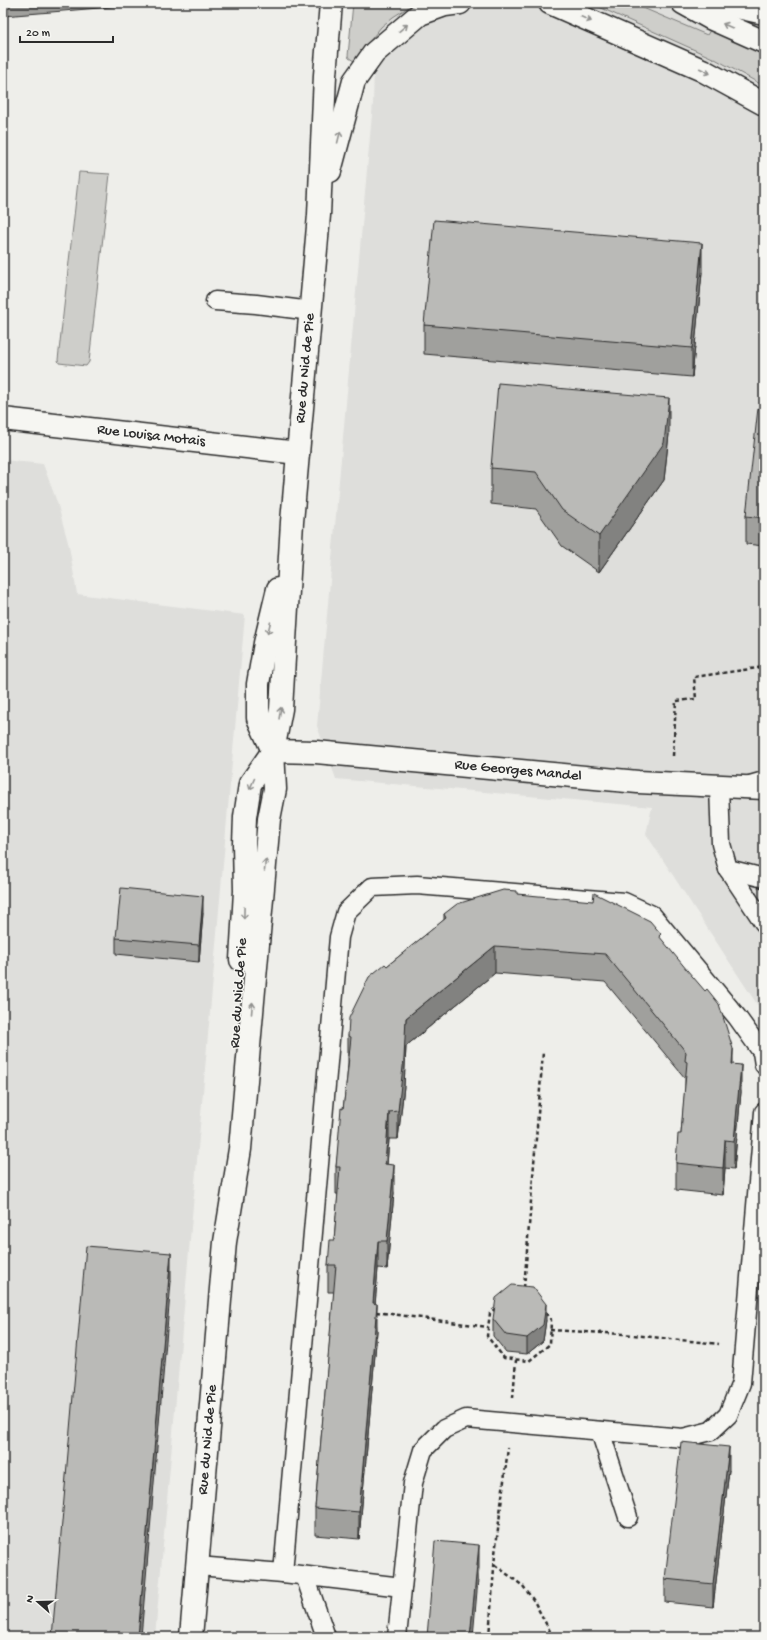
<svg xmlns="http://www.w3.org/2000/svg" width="767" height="1640" viewBox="0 0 767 1640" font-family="'Gochi Hand',sans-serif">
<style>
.built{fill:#dededb}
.green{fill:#cececa;stroke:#7c7c7a}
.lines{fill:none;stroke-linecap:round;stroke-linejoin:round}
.service-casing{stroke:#2b2b2b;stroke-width:21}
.minor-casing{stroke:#2b2b2b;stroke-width:25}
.tertiary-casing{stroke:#2b2b2b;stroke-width:25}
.trunk-casing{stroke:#2b2b2b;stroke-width:25}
.path{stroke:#2b2b2b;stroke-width:2.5;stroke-dasharray:4 3;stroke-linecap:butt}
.service{stroke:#f6f6f2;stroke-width:18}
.minor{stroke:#f6f6f2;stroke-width:22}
.tertiary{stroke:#f6f6f2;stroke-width:22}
.trunk{stroke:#f6f6f2;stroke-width:22}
.wall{fill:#a0a09d;stroke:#2b2b2b}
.shaded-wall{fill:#828280;stroke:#2b2b2b}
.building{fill:#babab7;stroke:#2b2b2b}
.oneway{stroke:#90908e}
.labels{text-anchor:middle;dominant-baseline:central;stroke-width:3;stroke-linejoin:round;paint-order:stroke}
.street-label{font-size:15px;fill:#2b2b2b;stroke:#f6f6f2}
</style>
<rect width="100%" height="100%" fill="#eeeeea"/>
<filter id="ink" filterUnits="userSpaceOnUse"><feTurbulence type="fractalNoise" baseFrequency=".025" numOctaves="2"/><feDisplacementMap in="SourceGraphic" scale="8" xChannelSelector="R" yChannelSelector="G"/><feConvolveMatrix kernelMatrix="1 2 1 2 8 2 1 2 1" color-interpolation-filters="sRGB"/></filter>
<g filter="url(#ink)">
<g class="built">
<polygon points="376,3 764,3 764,1015 646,834 652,807 336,779 317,726 373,103"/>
<polygon points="3,460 43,464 57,502 69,546 77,594 245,615 155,1637 3,1637"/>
</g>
<g class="green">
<polygon points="353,3 415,3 393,17 381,27 354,61 349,58 348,56"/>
<polygon points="590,3 636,3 636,5 707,35 712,27 764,51 764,86 715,59"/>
<polygon points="79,172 110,174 89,362 86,366 59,363 58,360"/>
</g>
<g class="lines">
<defs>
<g id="service">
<polyline points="215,301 256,304 311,311"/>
<polyline points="719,786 721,844 728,869 764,878"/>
<polyline points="728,869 764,923"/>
<polyline points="600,1431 628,1517"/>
<polyline points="198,1566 283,1573 339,937 346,912 372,887 417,885 624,902 652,915 737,1017 762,1052 764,1065"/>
<polyline points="283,1573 402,1587"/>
<polyline points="305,1576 326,1637"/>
<polyline points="397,1637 413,1483 423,1450 444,1429 466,1419 683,1438 711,1431 728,1415 741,1383 764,1112"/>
</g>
<g id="minor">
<polyline points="330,171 354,81 374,53 420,14 445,5 460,3"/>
<path id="s1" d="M3,419l295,34"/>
<path id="s2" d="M273,751l43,1 322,30 126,6"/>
<polyline points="273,751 258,718 258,684 265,643 278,589"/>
<polyline points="241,960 245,891 244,844 245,817 250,784 273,751"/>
<path id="s3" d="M191,1637l34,-395 15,-93 29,-330 6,-30 -2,-38 8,-42 11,-187 27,-307 6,-140 6,-72"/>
</g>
<g id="tertiary">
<polyline points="550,3 702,70 764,104"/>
<polyline points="683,3 710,18 764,42"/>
</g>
<g id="trunk">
<polyline points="719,3 764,13"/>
<polyline points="750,787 764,783"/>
</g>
</defs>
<use href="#service" class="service-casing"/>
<use href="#minor" class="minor-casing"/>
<use href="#tertiary" class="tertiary-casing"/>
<use href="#trunk" class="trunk-casing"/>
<g class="path">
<polyline points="673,756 676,701 696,699 694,677 764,667"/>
<polyline points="524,1288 543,1052"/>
<polygon points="511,1295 535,1298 551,1320 550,1344 529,1361 504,1358 487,1336 490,1313"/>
<polyline points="376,1312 488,1327"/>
<polyline points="550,1330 623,1334 719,1344"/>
<polyline points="513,1398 516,1360"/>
<polyline points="495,1565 523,1586 534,1601 553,1637"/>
<polyline points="489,1637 495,1554 508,1448"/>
</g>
<use href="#service" class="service"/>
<use href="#minor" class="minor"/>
<use href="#tertiary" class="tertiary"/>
<use href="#trunk" class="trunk"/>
</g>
<g class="wall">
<polygon points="3,3 159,3 3,16"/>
<polygon points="702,272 692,377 424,354 424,325"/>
<polygon points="764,409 764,546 746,544 746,516"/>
<polygon points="669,434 664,480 599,572 562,546 536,509 491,504 491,468"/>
<polygon points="517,894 661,939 733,1064 741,1092 734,1169 725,1168 723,1195 676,1190 676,1163 681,1134 685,1089 685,1078 605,982 495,973 406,1046 404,1086 398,1139 389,1139 387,1165 394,1193 387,1269 378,1268 375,1304 377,1331 359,1539 315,1535 315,1508 334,1292 328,1292 328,1265 334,1240 338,1194 336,1194 336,1167 347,1077 348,1063 348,1036 387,966 444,920 444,914"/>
<polygon points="203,913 199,962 116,954 116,938"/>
<polygon points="493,1319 546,1320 543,1341 527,1354 506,1352 493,1336"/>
<polygon points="729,1470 713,1607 665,1602 665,1579"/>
</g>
<g class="shaded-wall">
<polygon points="702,243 702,272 692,377 692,348"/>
<polygon points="669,398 669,434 664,480 599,572 599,536"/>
<polygon points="203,896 203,913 199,962 199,945"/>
<polygon points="495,946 495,973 406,1046 404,1086 398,1139 398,1111 406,1018"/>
<polygon points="733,1049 733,1076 732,1064"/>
<polygon points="741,1065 741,1092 734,1169 734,1141"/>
<polygon points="389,1112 389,1139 385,1192 385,1164"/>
<polygon points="725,1140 725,1168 723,1195 723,1168"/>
<polygon points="394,1165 394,1193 387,1269 387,1241"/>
<polygon points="378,1241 378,1268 373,1331 373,1303"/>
<polygon points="171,1253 171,1282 141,1637 138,1637"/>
<polygon points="377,1304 377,1331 359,1539 359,1512"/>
<polygon points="546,1304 546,1320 543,1341 527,1354 527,1338"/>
<polygon points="729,1447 729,1470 713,1607 713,1584"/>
<polygon points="479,1545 479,1568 473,1637 470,1637"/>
</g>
<g class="building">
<polygon points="434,220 702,243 692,348 424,325"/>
<polygon points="498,383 669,398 664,443 599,536 562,510 536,472 491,468"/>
<polygon points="758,408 764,409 764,518 746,516"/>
<polygon points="121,888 203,896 199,945 116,938"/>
<polygon points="503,890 517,891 517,894 593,901 594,893 650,921 661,934 659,936 687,970 705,991 707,989 719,1004 733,1049 732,1064 741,1065 734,1141 725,1140 723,1168 676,1163 678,1134 681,1134 683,1107 687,1062 685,1061 686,1052 605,954 495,946 406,1018 404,1058 398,1111 389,1112 385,1164 394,1165 387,1241 378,1241 373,1303 377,1304 359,1512 315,1508 336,1265 328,1265 330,1240 334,1240 340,1167 336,1167 341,1108 343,1109 347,1077 351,1037 348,1036 349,1018 369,977 385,964 387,966 446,918 444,914 457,904"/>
<polygon points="86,1246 171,1253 138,1637 52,1637"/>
<polygon points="512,1285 533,1287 546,1304 543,1325 527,1338 506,1335 493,1319 496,1298"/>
<polygon points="681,1442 729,1447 713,1584 665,1579"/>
<polygon points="435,1541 479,1545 470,1637 427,1637"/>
</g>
<defs><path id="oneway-shaft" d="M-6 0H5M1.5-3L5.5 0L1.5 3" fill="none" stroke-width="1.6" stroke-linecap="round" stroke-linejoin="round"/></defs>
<g class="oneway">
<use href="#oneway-shaft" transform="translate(586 19) rotate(24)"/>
<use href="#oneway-shaft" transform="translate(728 26) rotate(-156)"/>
<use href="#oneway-shaft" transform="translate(403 28) rotate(-40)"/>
<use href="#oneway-shaft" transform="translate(705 71) rotate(27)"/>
<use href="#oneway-shaft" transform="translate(339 137) rotate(-76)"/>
<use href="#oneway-shaft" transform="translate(269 628) rotate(104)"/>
<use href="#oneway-shaft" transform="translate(280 713) rotate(-81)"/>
<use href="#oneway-shaft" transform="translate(252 784) rotate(114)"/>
<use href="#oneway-shaft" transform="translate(265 865) rotate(-85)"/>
<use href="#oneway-shaft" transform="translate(244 913) rotate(91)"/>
<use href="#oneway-shaft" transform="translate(252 1008) rotate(-85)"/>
</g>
</g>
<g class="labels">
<g class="street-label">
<text stroke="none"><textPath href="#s3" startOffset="1275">Rue du Nid de Pie</textPath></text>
<text stroke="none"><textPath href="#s1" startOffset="149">Rue Louisa Motais</textPath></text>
<text stroke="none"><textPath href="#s2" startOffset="246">Rue Georges Mandel</textPath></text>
<text transform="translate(239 993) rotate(-86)">Rue du Nid de Pie</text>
<text stroke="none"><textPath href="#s3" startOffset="198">Rue du Nid de Pie</textPath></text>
</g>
</g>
<rect width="767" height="1640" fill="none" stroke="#f6f6f2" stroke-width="16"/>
<rect x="8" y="8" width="751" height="1624" fill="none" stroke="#2b2b2b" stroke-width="1.5" filter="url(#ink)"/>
<g transform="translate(38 1602) rotate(290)" stroke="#f6f6f2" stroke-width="3" paint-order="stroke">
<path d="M0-3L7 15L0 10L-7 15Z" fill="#2b2b2b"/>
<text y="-6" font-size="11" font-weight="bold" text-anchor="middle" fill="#2b2b2b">N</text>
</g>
<path d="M20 36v6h93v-6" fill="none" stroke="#2b2b2b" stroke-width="2"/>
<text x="26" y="36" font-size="12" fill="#2b2b2b" stroke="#f6f6f2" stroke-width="3" paint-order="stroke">20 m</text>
</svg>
